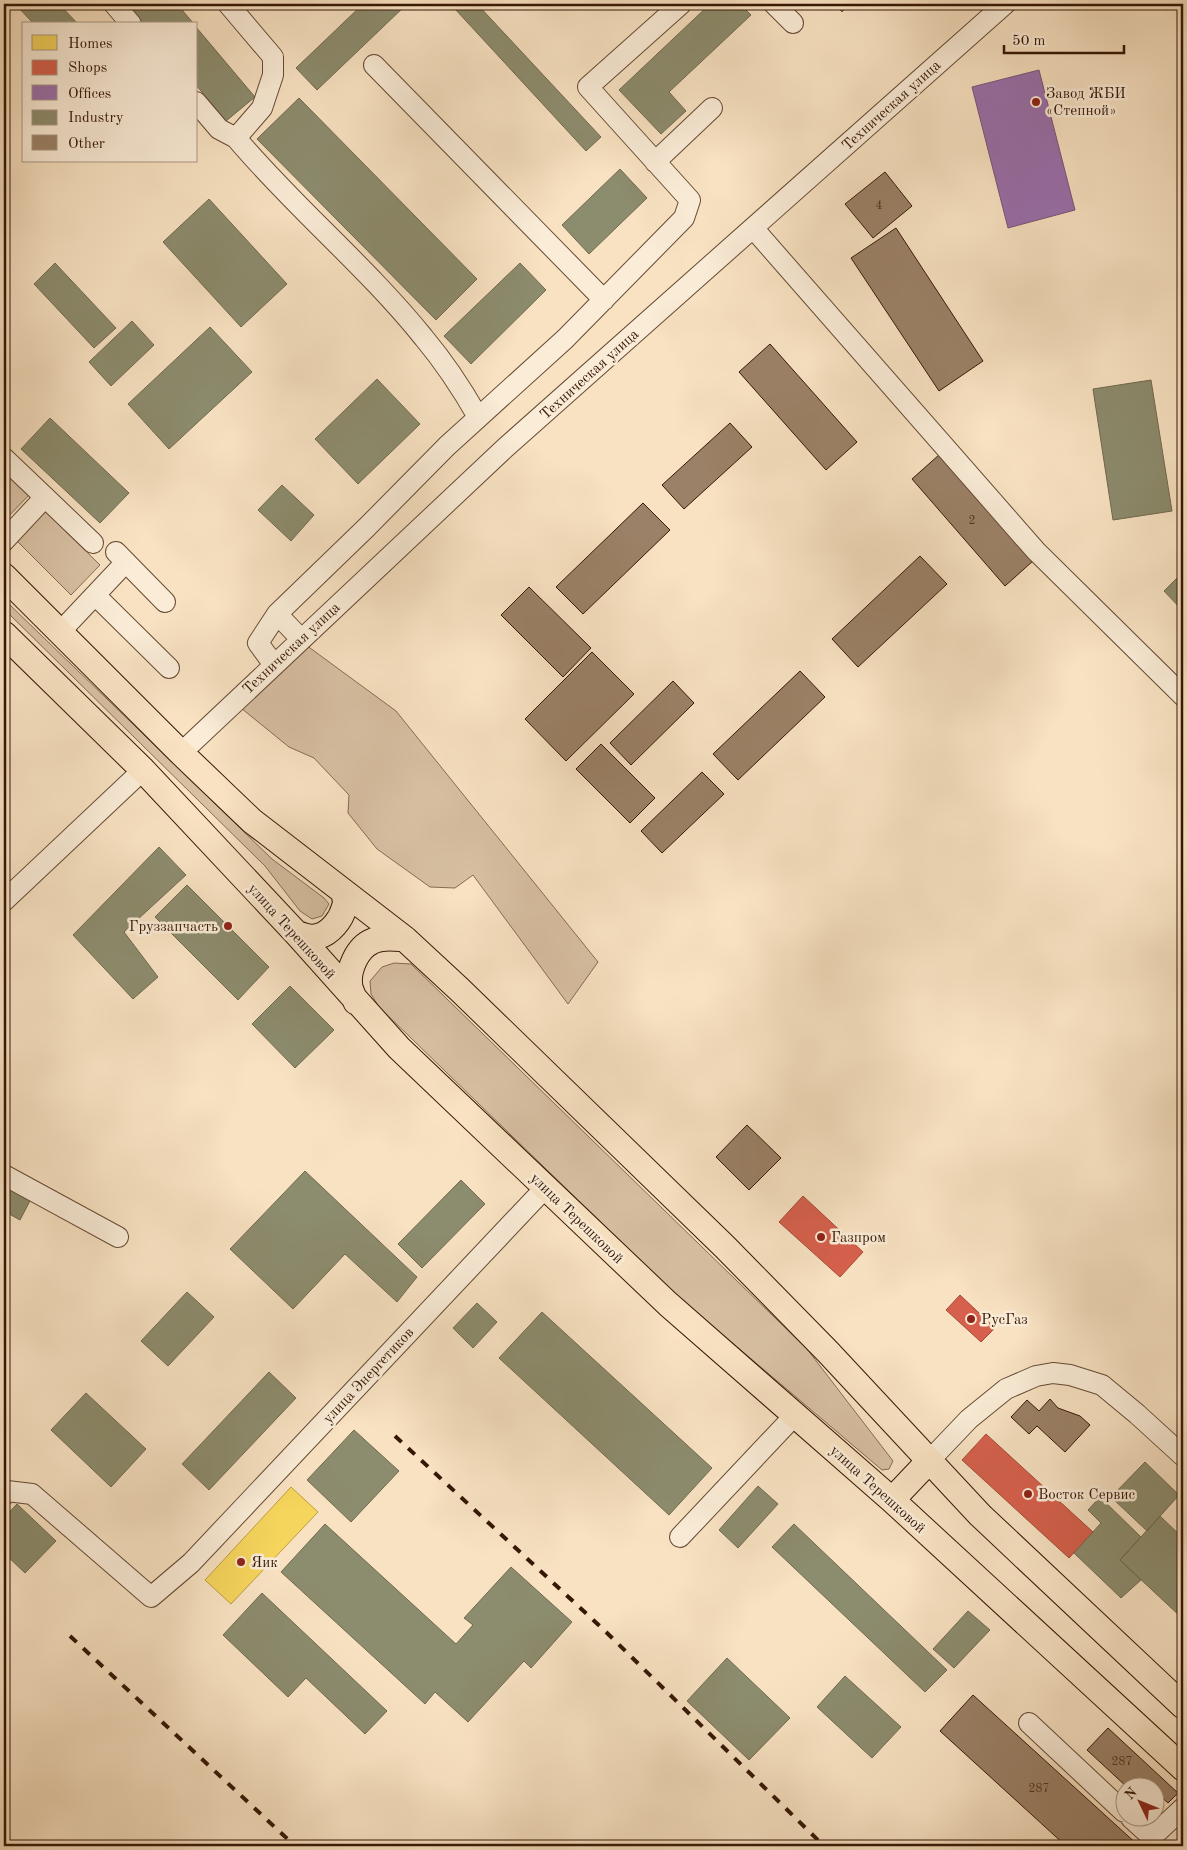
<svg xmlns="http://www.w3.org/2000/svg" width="1187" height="1850" viewBox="0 0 1187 1850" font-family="'Old Standard TT',serif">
<rect width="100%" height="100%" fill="#f8e2c2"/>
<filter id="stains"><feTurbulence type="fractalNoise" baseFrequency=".004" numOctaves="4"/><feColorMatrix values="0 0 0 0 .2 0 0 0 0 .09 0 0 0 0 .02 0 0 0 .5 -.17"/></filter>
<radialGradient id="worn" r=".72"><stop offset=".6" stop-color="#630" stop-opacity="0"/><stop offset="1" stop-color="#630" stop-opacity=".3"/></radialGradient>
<path fill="#d7bfa2" stroke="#866b54" d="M 4,469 L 30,494 L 4,521 Z
M 45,511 L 100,565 L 71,595 L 16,540 Z
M 5,603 L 9,604 L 272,859 L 324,898 L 329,904 L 322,916 L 312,919 L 300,911 L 265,866 L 5,610 L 4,605 Z
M 306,645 L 396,711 L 598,962 L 568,1004 L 473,875 L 455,888 L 430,887 L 377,849 L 348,813 L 349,795 L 314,758 L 289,747 L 241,708 Z
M 394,963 L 411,964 L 807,1349 L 893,1461 L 889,1469 L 882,1470 L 677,1296 L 379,1007 L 371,994 L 370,981 L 382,967 Z"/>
<path fill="#f6d55c" stroke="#bc9c42" d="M 291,1487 L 318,1512 L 231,1604 L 205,1580 Z"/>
<path fill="#d6604d" stroke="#a64a37" d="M 803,1196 L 863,1252 L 840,1277 L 779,1222 Z
M 960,1295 L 995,1328 L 981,1342 L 946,1310 Z
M 986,1434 L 1093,1532 L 1069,1558 L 962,1460 Z"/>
<path fill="#9970ab" stroke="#7b5579" d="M 1039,70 L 1075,210 L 1008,228 L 972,87 Z"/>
<path fill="#8c8c6e" stroke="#72694e" d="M 15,4 L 59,4 L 78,24 L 34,24 Z
M 128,4 L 177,4 L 194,24 L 144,24 Z
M 363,4 L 407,4 L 317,90 L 296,68 Z
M 461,4 L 477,4 L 601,137 L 586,151 L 455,9 Z
M 710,4 L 740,4 L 751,15 L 669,92 L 686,111 L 661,134 L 619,90 Z
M 834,4 L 850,4 L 842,12 Z
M 196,27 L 255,97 L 226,121 L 196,85 Z
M 299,98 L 477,279 L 436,320 L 257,139 Z
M 620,169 L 647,198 L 589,254 L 562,225 Z
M 209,199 L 287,284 L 241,327 L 163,242 Z
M 55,263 L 116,328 L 94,348 L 34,284 Z
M 520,263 L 546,290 L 471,364 L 444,336 Z
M 132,321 L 154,345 L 111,386 L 89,362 Z
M 210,327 L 252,372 L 169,449 L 128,404 Z
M 377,379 L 420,424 L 358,484 L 315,439 Z
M 1151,380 L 1172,511 L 1113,520 L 1093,389 Z
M 50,418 L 129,493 L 100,523 L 21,449 Z
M 282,485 L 314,515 L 291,541 L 258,510 Z
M 1183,572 L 1183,611 L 1164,591 Z
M 159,847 L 186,875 L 124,932 L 158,977 L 133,999 L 73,935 Z
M 187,885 L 269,967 L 238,1000 L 155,917 Z
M 290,986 L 334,1030 L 295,1068 L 252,1024 Z
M 305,1171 L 417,1277 L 397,1302 L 345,1254 L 293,1309 L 230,1249 Z
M 461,1180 L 485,1204 L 422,1268 L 398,1244 Z
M 4,1183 L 32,1197 L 20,1220 L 4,1211 Z
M 187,1292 L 214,1317 L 168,1366 L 141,1341 Z
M 477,1303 L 497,1322 L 473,1348 L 453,1328 Z
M 542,1312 L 712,1468 L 669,1515 L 499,1358 Z
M 269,1372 L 296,1398 L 209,1490 L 182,1464 Z
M 86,1393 L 146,1449 L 111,1487 L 51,1430 Z
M 354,1430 L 399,1471 L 351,1522 L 307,1480 Z
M 1145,1462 L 1179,1495 L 1147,1531 L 1111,1497 Z
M 758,1486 L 778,1504 L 738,1548 L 719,1530 Z
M 1100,1497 L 1141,1537 L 1120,1560 L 1141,1580 L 1121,1598 L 1074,1553 L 1101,1523 L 1088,1510 Z
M 17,1504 L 56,1541 L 25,1573 L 4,1553 L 4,1518 Z
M 1160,1516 L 1183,1538 L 1183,1619 L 1120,1560 Z
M 325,1524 L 456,1644 L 473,1625 L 464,1618 L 511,1567 L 572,1622 L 531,1668 L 524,1661 L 468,1722 L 435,1692 L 425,1704 L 281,1572 Z
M 794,1524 L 947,1670 L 925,1692 L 772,1547 Z
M 262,1593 L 387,1711 L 365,1734 L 306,1678 L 288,1697 L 223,1635 Z
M 968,1611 L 990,1630 L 954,1668 L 933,1649 Z
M 727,1658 L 790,1718 L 749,1760 L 687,1701 Z
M 845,1676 L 901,1727 L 872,1758 L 817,1707 Z"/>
<path fill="#9b8167" stroke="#361705" d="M 885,172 L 912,206 L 873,238 L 845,204 Z
M 896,228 L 983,361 L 939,391 L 851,258 Z
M 770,344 L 857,442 L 826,470 L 739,372 Z
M 730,423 L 752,447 L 684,509 L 662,485 Z
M 940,454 L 1033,561 L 1005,586 L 912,479 Z
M 643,503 L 670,530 L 583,614 L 556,587 Z
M 920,556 L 947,584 L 858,667 L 832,639 Z
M 529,587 L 591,648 L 563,677 L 501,615 Z
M 592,652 L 634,694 L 566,761 L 525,719 Z
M 800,671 L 825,697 L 738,780 L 713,754 Z
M 673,681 L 694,703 L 631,765 L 610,743 Z
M 601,744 L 655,798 L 630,823 L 576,769 Z
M 702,772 L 724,794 L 662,853 L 641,831 Z
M 747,1125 L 781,1158 L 749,1190 L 716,1157 Z
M 1050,1399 L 1058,1408 L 1080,1416 L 1090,1425 L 1065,1452 L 1037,1426 L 1029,1434 L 1011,1417 L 1027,1400 L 1039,1411 Z
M 973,1695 L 1139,1846 L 1066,1846 L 940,1731 Z
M 1108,1728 L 1178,1793 L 1168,1803 L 1154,1790 L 1154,1788 L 1128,1788 L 1087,1750 Z"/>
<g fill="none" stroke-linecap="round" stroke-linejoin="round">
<g stroke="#664a34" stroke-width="22">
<path id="minor" d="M 114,4 L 131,24
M 228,4 L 273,57 L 273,75 L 262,108 L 236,138 C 295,208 367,267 424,338 C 445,363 462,389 478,417
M 774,4 L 793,23
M 374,65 L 604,300
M 196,102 L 219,129 L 236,138
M 655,162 L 712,108
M 753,228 L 1036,551 L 1183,696
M 4,458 L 45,497 L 4,541
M 45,497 L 93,543
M 116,552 L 165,602
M 95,595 L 169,668
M 277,614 L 301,639
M 60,632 L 126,562
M 274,665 L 258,643 L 277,614 L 367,527 L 447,446 L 565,339 L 684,218 L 690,200 L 588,87 L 681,4
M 181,753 L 505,448 L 1005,4
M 4,901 L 143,770
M 4,1175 L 118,1237
M 929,1461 L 969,1419 L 1006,1389 L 1036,1376 L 1053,1373 L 1070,1375 L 1102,1385 L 1137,1414 L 1183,1456
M 4,1495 L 7,1491 L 32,1494 L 151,1597 L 191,1563 L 546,1187
M 680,1537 L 795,1415
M 1029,1723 L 1124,1812
M 1131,1818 L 1152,1837 L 1183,1808"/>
</g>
<g stroke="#361705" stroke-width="27">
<path id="major" d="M 4,576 L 181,753 L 252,821 L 405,939 L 459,989 L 725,1247 L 828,1352 L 980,1515 L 1183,1706
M 4,634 L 143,770 L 296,933 L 399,1048 L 668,1304 L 892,1500 L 1183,1768
M 296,933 C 303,936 311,939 319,936 C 330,933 341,920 344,908 C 346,904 345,898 344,893
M 356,1002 C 354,997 351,992 350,987 C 347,971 357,947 373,941 C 383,936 394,938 405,939
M 892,1500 L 929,1461"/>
</g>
<use href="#minor" stroke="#faecd7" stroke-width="20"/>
<use href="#major" stroke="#f8e2c2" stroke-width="25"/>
<path stroke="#361705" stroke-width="4" stroke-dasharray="9 9" stroke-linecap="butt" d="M 395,1436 L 604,1630 L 824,1846
M 70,1636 L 295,1846"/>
</g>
<g fill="#8f2418" stroke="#faecd7" stroke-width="2">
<circle cx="1036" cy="102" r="5"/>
<circle cx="228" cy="926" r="5"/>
<circle cx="821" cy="1237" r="5"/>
<circle cx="971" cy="1319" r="5"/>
<circle cx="1028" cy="1494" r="5"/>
<circle cx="241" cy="1562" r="5"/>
</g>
<g text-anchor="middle" stroke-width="5" stroke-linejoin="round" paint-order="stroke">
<g font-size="12" fill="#4f321e">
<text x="879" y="209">4</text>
<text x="972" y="524">2</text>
<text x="1122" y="1765">287</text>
<text x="1039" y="1792">287</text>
</g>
<g font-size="15" fill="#361705" stroke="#faecd7" text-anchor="start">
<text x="1046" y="98">Завод ЖБИ<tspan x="1046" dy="17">«Степной»</tspan></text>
<text x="218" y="931" text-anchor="end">Груззапчасть</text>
<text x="831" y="1242">Газпром</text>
<text x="981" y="1324">РусГаз</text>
<text x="1038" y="1499">Восток Сервис</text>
<text x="251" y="1567">Яик</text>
</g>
<g font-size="15" fill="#361705" stroke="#faecd7">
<text transform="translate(891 105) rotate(-42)" y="5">Техническая улица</text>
<text transform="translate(589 374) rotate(-42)" y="5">Техническая улица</text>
<text transform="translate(291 648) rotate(-43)" y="5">Техническая улица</text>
<text transform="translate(292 931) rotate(48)" y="5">улица Терешковой</text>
<text transform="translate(577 1218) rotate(44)" y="5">улица Терешковой</text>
<text transform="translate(368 1375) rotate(-47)" y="5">улица Энергетиков</text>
<text transform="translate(878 1489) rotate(42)" y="5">улица Терешковой</text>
</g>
</g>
<rect width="1187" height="1850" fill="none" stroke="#f8e2c2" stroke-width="20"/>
<rect x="5" y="5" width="1177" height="1840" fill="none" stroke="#361705" stroke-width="2.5"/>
<rect x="10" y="10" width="1167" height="1830" fill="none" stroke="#361705"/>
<rect x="22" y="22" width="175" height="140" fill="#faecd7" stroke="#ac9783"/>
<rect x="32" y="35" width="25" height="15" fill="#f6d55c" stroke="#ac9783"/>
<text x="68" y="48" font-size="15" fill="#361705">Homes</text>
<rect x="32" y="60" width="25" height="15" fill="#d6604d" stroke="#ac9783"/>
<text x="68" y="72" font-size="15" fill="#361705">Shops</text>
<rect x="32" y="85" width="25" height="15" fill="#9970ab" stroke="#ac9783"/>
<text x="68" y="98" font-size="15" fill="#361705">Offices</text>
<rect x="32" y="110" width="25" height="15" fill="#8c8c6e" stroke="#ac9783"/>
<text x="68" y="122" font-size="15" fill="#361705">Industry</text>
<rect x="32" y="135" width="25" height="15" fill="#9b8167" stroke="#ac9783"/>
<text x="68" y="148" font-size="15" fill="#361705">Other</text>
<g transform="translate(1140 1802) rotate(313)"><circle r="24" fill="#faecd7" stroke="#ac9783"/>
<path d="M0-4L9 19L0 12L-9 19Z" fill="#8f2418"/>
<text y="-8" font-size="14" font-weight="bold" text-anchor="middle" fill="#361705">N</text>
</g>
<path d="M1004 45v8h120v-8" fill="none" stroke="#361705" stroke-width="2.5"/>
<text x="1012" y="45" font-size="15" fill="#361705" stroke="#faecd7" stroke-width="4" paint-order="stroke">50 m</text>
<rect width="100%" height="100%" filter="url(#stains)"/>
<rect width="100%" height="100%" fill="url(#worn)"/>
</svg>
